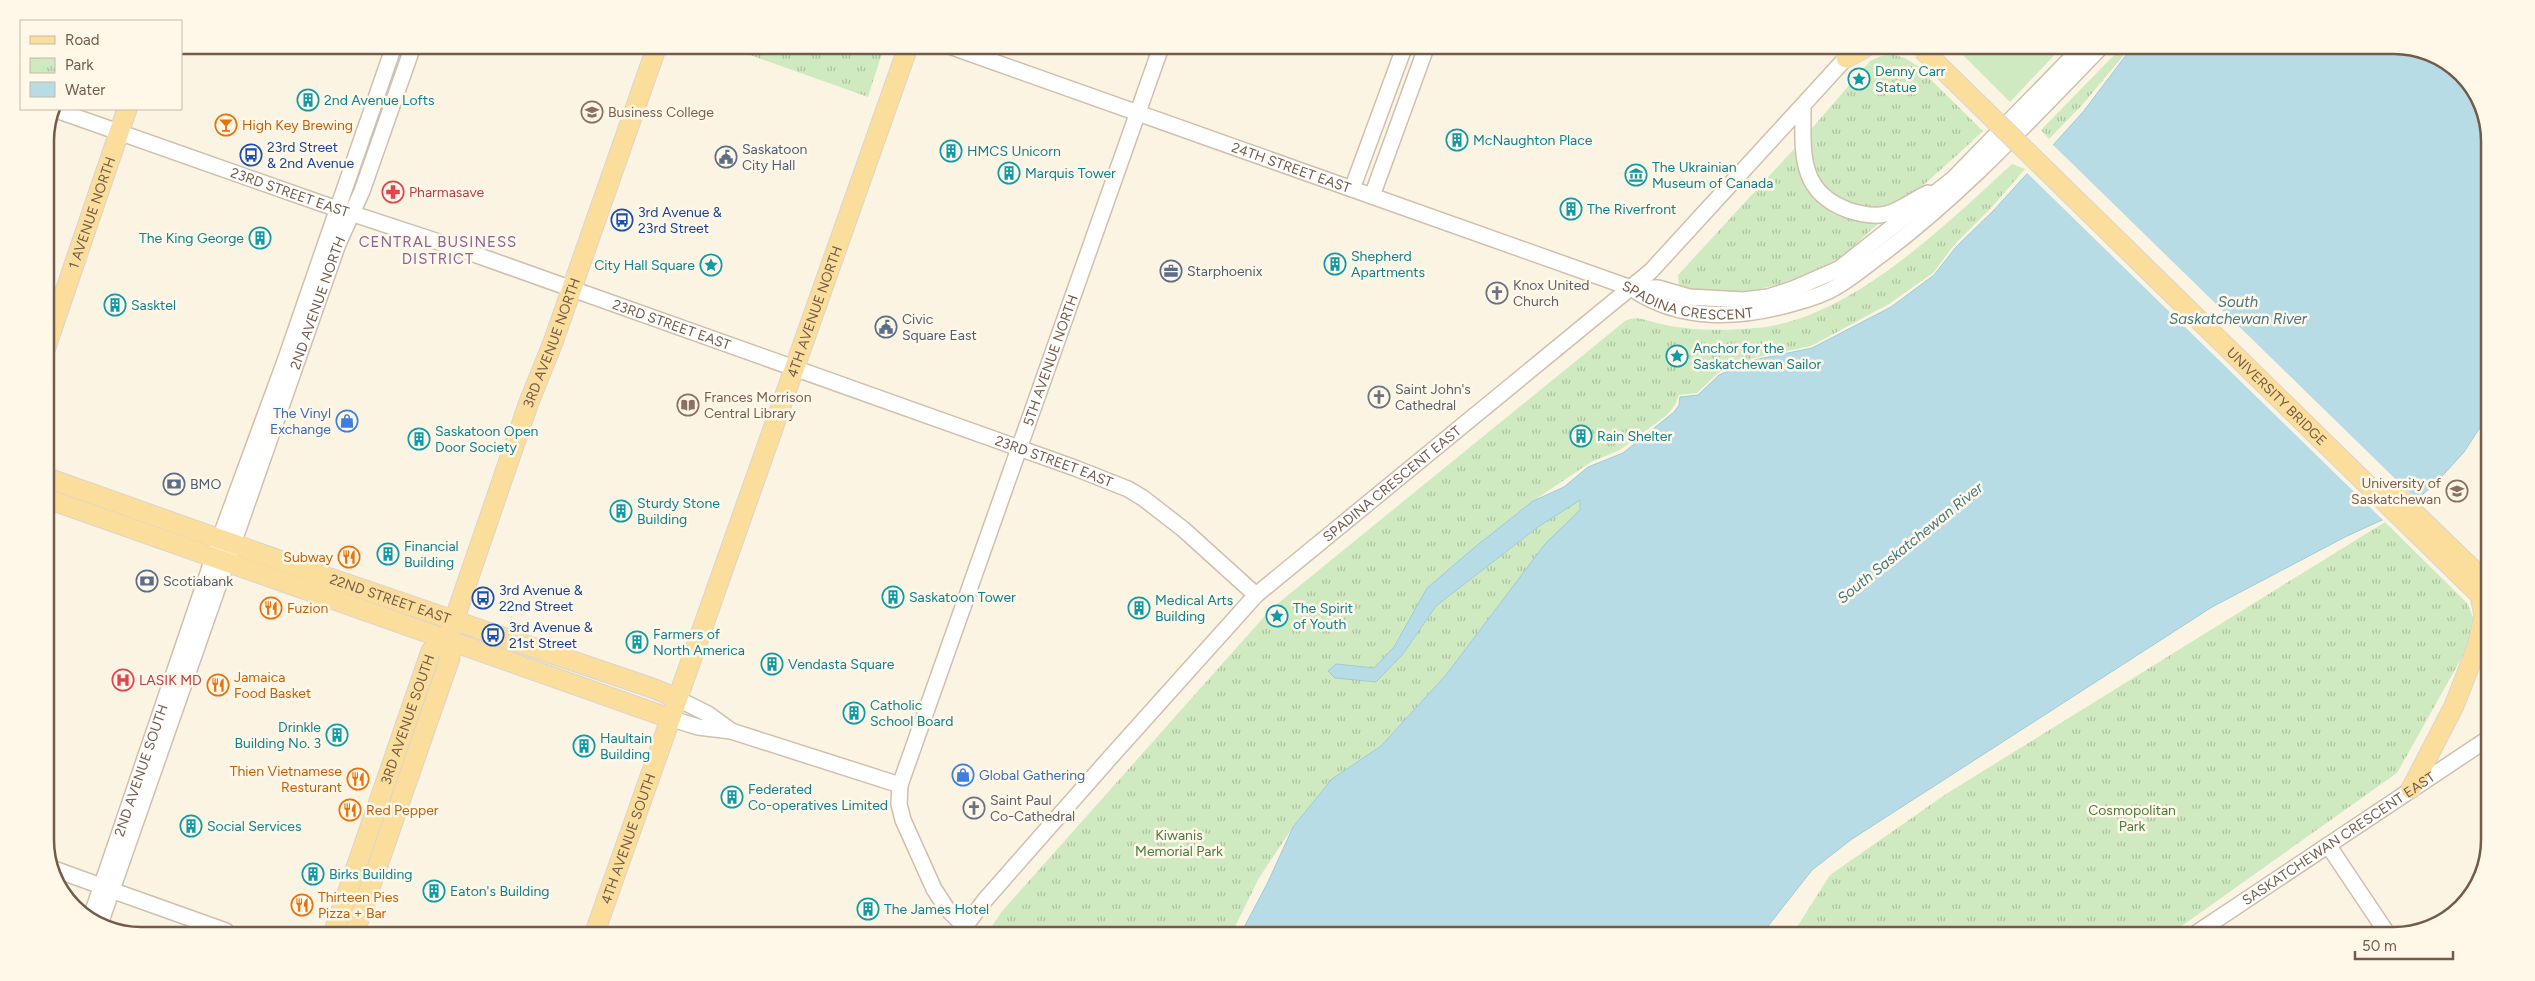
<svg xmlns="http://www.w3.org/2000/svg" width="2535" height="981" viewBox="0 0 2535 981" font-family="Figtree,sans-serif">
<defs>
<pattern id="park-tufts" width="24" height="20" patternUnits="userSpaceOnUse" patternTransform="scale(1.25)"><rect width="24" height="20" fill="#cfeac1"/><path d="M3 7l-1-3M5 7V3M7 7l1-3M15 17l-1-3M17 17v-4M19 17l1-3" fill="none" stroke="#adc19f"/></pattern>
</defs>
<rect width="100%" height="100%" fill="#fcf4e3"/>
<path fill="#cfeac1" d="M 1957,49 L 2060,49 L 2010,102 Z"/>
<path fill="url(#park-tufts)" d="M 725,46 L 884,47 L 868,97 Z
M 2119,50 L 2128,50 L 2083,104 L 2049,139 L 2041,130 Z
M 1894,55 L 1905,58 L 1916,65 L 1983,131 C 1947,165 1909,198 1871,230 C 1859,241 1845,256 1830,264 C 1785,288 1729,300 1679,287 L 1678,275 L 1794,149 L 1870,61 L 1881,56 Z
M 2012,164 L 2025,169 L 1991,208 L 1955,244 L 1933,273 L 1889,304 L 1811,346 L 1754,358 L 1718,373 L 1697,393 L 1679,395 L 1675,405 L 1667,415 L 1620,450 L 1591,462 L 1533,501 L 1427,588 L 1394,647 L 1374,668 L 1336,664 L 1376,682 L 1403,654 L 1436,606 L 1538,527 L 1580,499 L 1580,510 L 1446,675 L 1381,746 L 1332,779 L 1293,827 L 1259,878 L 1232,933 L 987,933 L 1003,910 L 1271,609 L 1625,321 C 1636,315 1645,320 1657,323 C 1689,331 1722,331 1755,328 C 1849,321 1945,225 2012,164 Z
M 2385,522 L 2467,603 L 2476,624 L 2470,643 L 2397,773 L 2169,935 L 1792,935 L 1830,875 L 1946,794 Z"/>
<path fill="#b7dce6" stroke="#9ecbd8" d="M 2130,50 L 2425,50 L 2470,82 L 2490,135 L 2488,415 L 2464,452 L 2435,484 L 2404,510 L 2347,536 L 2212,607 L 1852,839 L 1812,870 L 1761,935 L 1241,933 L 1267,884 L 1293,827 L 1332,779 L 1381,746 L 1446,675 L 1545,544 L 1580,510 L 1580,500 L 1538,527 L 1436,606 L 1403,654 L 1376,682 L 1335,678 L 1328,671 L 1336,664 L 1374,668 L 1394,647 L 1427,588 L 1475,547 L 1533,501 L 1564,487 L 1588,467 L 1623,453 L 1674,412 L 1679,405 L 1680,397 L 1698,395 L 1719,375 L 1754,360 L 1812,348 L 1891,307 L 1934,275 L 1956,247 L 1994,210 L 2083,112 Z"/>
<path fill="#fcf4e3" d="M 2050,142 L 2419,502 L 2405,513 L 2385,522 L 2025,171 Z"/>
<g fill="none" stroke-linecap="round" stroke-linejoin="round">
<g stroke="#d0bfad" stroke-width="18">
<g id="minor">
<path id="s1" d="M 952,47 L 1631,288 C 1679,322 1740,319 1794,303 C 1809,299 1823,295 1836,287 C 1852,278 1867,265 1882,254 C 1962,194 2029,121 2099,49"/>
<path d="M 1803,107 C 1803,152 1798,192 1848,210 C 1860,214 1874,217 1886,214 C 1900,211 1915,199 1928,193"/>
<path id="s2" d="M 56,110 L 320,203 L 457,248 L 1075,468 L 1128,489 L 1143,498 L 1183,529 L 1256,595"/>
<path d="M 1352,189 L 1404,48"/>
<path d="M 1372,196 L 1426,48"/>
<path d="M 1631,288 L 1658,288 L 1689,297 L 1743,300 L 1768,297 L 1793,289 L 1839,269 L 1953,179 L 2080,49"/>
<path d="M 676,698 L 708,714 L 730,730"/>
<path d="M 669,718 L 698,727 L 731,731 L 900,785"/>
<path d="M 2328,845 L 2389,936"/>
<path d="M 54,869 L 101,886"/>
<path d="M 111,890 L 226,931"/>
<path id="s3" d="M 91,917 L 220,538 L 285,361 L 394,46"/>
<path id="s4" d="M 100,924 L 338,244 L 362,191 L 413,46"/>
<path id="s5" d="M 965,927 L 947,909 L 934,889 L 903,820 L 899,804 L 900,785 L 1161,47"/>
<path id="s6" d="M 960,933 L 985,900 L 1108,760 L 1256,595 L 1651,271 L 1846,58"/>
<path id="s7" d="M 2192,936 L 2486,740"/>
</g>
</g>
<g stroke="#dbd4d0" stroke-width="21">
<g id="major">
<path d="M 1846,58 L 1863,49"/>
<path id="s8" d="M 45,350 L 127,109"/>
<path id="s9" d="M 45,477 L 321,575 L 655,689 L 676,698"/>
<path d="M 45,498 L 669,718"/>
<path d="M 2411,789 L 2454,706 L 2477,647 L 2484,616 L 2480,595"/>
<path id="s10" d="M 334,931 L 431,651 L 448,638"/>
<path id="s11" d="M 355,931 L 450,658 L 448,638 L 529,402 L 552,345 L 657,46"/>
<path id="s12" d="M 595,932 L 908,47"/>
</g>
</g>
<use href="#minor" stroke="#fff" stroke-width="15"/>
<use href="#major" stroke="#fbde9b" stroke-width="19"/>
<g stroke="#dbd4d0" stroke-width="21" stroke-linecap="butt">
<g id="major-bridge">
<path id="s13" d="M 1923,50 L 2480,595"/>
<path d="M 2396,495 L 2487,583"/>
</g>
</g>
<use href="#major-bridge" stroke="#fbde9b" stroke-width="19"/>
</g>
<defs>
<g id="sight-ring" transform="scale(1.125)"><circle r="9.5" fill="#fff8e9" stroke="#0f9aa8" stroke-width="1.5"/><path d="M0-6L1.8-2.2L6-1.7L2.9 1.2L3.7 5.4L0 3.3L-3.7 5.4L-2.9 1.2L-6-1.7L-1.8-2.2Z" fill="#0f9aa8"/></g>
<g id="building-ring" transform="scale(1.125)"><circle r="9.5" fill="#fff8e9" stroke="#0f9aa8" stroke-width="1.5"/><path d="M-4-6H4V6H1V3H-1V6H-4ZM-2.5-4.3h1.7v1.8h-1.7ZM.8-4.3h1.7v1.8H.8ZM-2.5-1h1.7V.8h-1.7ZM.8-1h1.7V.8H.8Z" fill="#0f9aa8"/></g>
<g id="university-ring" transform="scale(1.125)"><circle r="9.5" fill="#fff8e9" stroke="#8d6e63" stroke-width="1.5"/><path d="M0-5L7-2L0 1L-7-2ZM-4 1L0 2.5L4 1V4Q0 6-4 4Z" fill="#8d6e63"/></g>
<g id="bar-ring" transform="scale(1.125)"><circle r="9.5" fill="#fff8e9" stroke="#e8710a" stroke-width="1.5"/><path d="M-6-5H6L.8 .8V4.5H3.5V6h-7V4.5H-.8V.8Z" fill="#e8710a"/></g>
<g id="bus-ring" transform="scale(1.125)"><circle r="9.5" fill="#fff8e9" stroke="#1a4fb4" stroke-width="1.5"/><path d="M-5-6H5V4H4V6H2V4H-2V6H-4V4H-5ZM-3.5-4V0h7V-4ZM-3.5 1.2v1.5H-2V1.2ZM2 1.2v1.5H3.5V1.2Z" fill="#1a4fb4"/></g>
<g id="civic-ring" transform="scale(1.125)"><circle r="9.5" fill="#fff8e9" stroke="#5c6f8a" stroke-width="1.5"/><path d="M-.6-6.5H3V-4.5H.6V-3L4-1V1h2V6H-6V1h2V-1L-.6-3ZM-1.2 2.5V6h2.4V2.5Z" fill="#5c6f8a"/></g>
<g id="museum-ring" transform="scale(1.125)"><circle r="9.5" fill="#fff8e9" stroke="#0f9aa8" stroke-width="1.5"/><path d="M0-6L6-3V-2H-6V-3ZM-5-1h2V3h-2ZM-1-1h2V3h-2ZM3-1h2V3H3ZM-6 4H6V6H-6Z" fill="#0f9aa8"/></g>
<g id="pharmacy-ring" transform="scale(1.125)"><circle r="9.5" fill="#fff8e9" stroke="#e0444e" stroke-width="1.5"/><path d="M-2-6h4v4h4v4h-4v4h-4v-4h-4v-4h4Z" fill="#e0444e"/></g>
<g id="office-ring" transform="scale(1.125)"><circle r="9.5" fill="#fff8e9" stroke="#5c6f8a" stroke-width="1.5"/><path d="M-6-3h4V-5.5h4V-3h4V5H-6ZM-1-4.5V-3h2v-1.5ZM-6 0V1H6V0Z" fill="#5c6f8a"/></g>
<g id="church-ring" transform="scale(1.125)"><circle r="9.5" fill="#fff8e9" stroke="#6b7280" stroke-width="1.5"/><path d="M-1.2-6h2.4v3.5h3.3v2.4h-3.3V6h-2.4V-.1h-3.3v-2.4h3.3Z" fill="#6b7280"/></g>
<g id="library-ring" transform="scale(1.125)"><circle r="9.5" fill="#fff8e9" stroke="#8d6e63" stroke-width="1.5"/><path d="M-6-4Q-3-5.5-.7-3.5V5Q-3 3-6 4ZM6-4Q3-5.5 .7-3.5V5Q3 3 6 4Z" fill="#8d6e63"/></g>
<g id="shop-ring" transform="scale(1.125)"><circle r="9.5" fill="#fff8e9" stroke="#3f7fe0" stroke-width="1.5"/><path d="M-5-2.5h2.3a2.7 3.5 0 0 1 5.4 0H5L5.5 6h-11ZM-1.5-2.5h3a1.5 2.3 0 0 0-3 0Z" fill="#3f7fe0"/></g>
<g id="bank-ring" transform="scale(1.125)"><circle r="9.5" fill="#fff8e9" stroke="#5c6f8a" stroke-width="1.5"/><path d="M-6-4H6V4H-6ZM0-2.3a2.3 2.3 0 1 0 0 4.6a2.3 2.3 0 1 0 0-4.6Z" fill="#5c6f8a"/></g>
<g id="restaurant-ring" transform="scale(1.125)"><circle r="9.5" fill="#fff8e9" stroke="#e8710a" stroke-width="1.5"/><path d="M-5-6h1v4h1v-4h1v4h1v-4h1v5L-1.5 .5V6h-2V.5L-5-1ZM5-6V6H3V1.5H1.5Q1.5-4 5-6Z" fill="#e8710a"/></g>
<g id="hospital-ring" transform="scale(1.125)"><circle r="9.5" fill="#fff8e9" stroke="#e0444e" stroke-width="1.5"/><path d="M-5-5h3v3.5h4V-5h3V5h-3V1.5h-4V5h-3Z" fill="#e0444e"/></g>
</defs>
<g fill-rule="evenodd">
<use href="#sight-ring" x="1859" y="79"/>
<use href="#building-ring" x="308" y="100"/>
<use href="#university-ring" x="592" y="112"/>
<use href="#bar-ring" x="226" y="125"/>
<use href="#building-ring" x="1457" y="140"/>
<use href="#building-ring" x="951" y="151"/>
<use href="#bus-ring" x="251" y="155"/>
<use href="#civic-ring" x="726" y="157"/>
<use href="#building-ring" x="1009" y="173"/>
<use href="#museum-ring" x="1636" y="175"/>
<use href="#pharmacy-ring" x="393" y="192"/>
<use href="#building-ring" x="1571" y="209"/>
<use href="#bus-ring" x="622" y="220"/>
<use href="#building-ring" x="260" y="238"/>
<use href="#building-ring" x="1335" y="264"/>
<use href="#sight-ring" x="711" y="265"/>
<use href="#office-ring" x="1171" y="271"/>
<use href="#church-ring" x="1497" y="293"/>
<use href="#building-ring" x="115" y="305"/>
<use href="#civic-ring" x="886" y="327"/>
<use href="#sight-ring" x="1677" y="356"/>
<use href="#church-ring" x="1379" y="397"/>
<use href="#library-ring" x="688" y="405"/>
<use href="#shop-ring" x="347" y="421"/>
<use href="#building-ring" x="1581" y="436"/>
<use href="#building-ring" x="419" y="439"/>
<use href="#bank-ring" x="174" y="484"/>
<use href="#university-ring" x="2457" y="491"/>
<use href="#building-ring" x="621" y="511"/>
<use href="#building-ring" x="388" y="554"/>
<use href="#restaurant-ring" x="349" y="557"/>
<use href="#bank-ring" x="147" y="581"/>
<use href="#building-ring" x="893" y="597"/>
<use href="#bus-ring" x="483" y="598"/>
<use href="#restaurant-ring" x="271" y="608"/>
<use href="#building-ring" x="1139" y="608"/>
<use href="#sight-ring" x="1277" y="616"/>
<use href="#bus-ring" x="493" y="635"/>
<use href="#building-ring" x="637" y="642"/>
<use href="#building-ring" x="772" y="664"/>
<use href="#hospital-ring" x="123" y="680"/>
<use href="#restaurant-ring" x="218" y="685"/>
<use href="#building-ring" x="854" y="713"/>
<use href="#building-ring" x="337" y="735"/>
<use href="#building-ring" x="584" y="746"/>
<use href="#shop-ring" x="963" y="775"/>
<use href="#restaurant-ring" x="358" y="779"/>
<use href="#building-ring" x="732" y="797"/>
<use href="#church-ring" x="974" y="808"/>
<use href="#restaurant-ring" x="350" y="810"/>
<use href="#building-ring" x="191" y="826"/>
<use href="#building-ring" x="313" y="874"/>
<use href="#building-ring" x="434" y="891"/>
<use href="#restaurant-ring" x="302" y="905"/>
<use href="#building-ring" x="868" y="909"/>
</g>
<g text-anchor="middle" stroke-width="5" stroke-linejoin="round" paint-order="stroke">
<g font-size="14" fill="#0d838f" stroke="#fff8e9" text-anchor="start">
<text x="1875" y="76">Denny Carr<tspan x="1875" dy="16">Statue</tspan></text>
<text x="324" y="105">2nd Avenue Lofts</text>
<text x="1473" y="145">McNaughton Place</text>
<text x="967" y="156">HMCS Unicorn</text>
<text x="1652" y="172">The Ukrainian<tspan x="1652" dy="16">Museum of Canada</tspan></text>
<text x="1025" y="178">Marquis Tower</text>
<text x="1587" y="214">The Riverfront</text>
<text x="244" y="243" text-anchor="end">The King George</text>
<text x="1351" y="261">Shepherd<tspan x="1351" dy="16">Apartments</tspan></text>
<text x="695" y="270" text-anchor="end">City Hall Square</text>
<text x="131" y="310">Sasktel</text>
<text x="1693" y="353">Anchor for the<tspan x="1693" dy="16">Saskatchewan Sailor</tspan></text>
<text x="435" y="436">Saskatoon Open<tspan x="435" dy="16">Door Society</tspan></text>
<text x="1597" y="441">Rain Shelter</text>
<text x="637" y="508">Sturdy Stone<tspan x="637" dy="16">Building</tspan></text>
<text x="404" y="551">Financial<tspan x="404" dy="16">Building</tspan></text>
<text x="909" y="602">Saskatoon Tower</text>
<text x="1155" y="605">Medical Arts<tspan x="1155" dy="16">Building</tspan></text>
<text x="1293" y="613">The Spirit<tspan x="1293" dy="16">of Youth</tspan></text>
<text x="653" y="639">Farmers of<tspan x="653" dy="16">North America</tspan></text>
<text x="788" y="669">Vendasta Square</text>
<text x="870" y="710">Catholic<tspan x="870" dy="16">School Board</tspan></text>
<text x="321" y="732" text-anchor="end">Drinkle<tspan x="321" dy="16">Building No. 3</tspan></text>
<text x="600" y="743">Haultain<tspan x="600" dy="16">Building</tspan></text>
<text x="748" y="794">Federated<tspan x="748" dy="16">Co-operatives Limited</tspan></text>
<text x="207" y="831">Social Services</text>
<text x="329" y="879">Birks Building</text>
<text x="450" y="896">Eaton's Building</text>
<text x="884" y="914">The James Hotel</text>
</g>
<g font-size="14" fill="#785e54" stroke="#fff8e9" text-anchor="start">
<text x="608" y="117">Business College</text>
<text x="704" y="402">Frances Morrison<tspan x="704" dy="16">Central Library</tspan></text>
<text x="2441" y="488" text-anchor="end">University of<tspan x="2441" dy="16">Saskatchewan</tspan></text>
</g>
<g font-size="14" fill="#c56008" stroke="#fff8e9" text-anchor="start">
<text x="242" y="130">High Key Brewing</text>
<text x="333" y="562" text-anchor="end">Subway</text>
<text x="287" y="613">Fuzion</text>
<text x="234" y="682">Jamaica<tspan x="234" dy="16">Food Basket</tspan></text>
<text x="342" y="776" text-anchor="end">Thien Vietnamese<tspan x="342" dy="16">Resturant</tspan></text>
<text x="366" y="815">Red Pepper</text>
<text x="318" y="902">Thirteen Pies<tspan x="318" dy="16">Pizza + Bar</tspan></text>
</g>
<g font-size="14" fill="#164399" stroke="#fff8e9" text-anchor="start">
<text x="267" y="152">23rd Street<tspan x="267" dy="16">&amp; 2nd Avenue</tspan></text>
<text x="638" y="217">3rd Avenue &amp;<tspan x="638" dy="16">23rd Street</tspan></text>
<text x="499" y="595">3rd Avenue &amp;<tspan x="499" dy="16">22nd Street</tspan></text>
<text x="509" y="632">3rd Avenue &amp;<tspan x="509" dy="16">21st Street</tspan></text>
</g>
<g font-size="14" fill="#4e5e75" stroke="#fff8e9" text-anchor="start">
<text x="742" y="154">Saskatoon<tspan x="742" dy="16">City Hall</tspan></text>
<text x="1187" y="276">Starphoenix</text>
<text x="902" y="324">Civic<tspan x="902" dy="16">Square East</tspan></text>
<text x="190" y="489">BMO</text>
<text x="163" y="586">Scotiabank</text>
</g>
<g font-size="14" fill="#745b49" stroke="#fff8e9">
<text dy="5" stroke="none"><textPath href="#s1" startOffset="360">24TH STREET EAST</textPath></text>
<text dy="5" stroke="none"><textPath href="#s2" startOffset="248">23RD STREET EAST</textPath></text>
<text dy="5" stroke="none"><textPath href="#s8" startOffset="145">1 AVENUE NORTH</textPath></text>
<text dy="5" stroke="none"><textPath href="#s1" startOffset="780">SPADINA CRESCENT</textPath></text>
<text dy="5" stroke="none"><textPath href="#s4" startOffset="658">2ND AVENUE NORTH</textPath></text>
<text dy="5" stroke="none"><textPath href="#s12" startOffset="658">4TH AVENUE NORTH</textPath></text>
<text dy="5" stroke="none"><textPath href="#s2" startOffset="652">23RD STREET EAST</textPath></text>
<text dy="5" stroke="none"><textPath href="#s11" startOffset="622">3RD AVENUE NORTH</textPath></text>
<text dy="5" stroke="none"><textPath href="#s5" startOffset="611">5TH AVENUE NORTH</textPath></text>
<text dy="5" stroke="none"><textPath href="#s13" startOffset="495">UNIVERSITY BRIDGE</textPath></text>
<text dy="5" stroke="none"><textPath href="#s2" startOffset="1058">23RD STREET EAST</textPath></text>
<text dy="5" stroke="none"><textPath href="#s6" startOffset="625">SPADINA CRESCENT EAST</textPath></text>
<text dy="5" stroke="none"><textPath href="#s9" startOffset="366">22ND STREET EAST</textPath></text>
<text dy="5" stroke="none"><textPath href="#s10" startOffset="224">3RD AVENUE SOUTH</textPath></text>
<text dy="5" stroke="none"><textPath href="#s3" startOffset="155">2ND AVENUE SOUTH</textPath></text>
<text dy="5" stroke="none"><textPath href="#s7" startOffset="176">SASKATCHEWAN CRESCENT EAST</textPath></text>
<text dy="5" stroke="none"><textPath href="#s12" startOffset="99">4TH AVENUE SOUTH</textPath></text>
</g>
<g font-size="14" fill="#be3a42" stroke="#fff8e9" text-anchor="start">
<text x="409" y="197">Pharmasave</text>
<text x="139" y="685">LASIK MD</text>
</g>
<g font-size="14" fill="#5b616d" stroke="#fff8e9" text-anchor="start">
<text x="1513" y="290">Knox United<tspan x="1513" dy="16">Church</tspan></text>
<text x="1395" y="394">Saint John's<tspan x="1395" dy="16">Cathedral</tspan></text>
<text x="990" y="805">Saint Paul<tspan x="990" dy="16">Co-Cathedral</tspan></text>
</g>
<g font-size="14" fill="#366cbe" stroke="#fff8e9" text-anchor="end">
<text x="331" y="418">The Vinyl<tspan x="331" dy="16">Exchange</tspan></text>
<text x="979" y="780" text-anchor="start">Global Gathering</text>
</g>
<g font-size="14" fill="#4d7a41" stroke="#fff8e9">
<text x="2132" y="815">Cosmopolitan<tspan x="2132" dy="16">Park</tspan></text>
<text x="1179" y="840">Kiwanis<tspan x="1179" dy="16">Memorial Park</tspan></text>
</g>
<g font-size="15" letter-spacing="1" fill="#8a6498" stroke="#fff8e9">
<text x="438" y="247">CENTRAL BUSINESS<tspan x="438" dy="17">DISTRICT</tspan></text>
</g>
<g font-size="15" font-style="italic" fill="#427888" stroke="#fff8e9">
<text x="2238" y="307">South<tspan x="2238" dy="17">Saskatchewan River</tspan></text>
<text transform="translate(1910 543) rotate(-39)" y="5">South Saskatchewan River</text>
</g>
</g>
<path d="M0 0H2535V981H0ZM141 54H2394A87 87 0 0 1 2481 141V840A87 87 0 0 1 2394 927H141A87 87 0 0 1 54 840V141A87 87 0 0 1 141 54Z" fill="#fff8e9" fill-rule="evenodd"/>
<path fill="none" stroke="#745b49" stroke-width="2.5" d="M141 54H2394A87 87 0 0 1 2481 141V840A87 87 0 0 1 2394 927H141A87 87 0 0 1 54 840V141A87 87 0 0 1 141 54Z"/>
<rect x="20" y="20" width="162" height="90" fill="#fff8e9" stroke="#c7b9a9"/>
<rect x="30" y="36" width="25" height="8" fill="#fbde9b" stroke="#c7b9a9"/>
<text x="65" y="45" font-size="15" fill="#745b49">Road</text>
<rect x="30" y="58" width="25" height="15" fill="url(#park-tufts)" stroke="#c7b9a9"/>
<text x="65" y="70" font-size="15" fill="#745b49">Park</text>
<rect x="30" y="82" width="25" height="15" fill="#b7dce6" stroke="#c7b9a9"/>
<text x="65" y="95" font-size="15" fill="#745b49">Water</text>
<path d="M2355 951v8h98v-8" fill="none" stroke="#745b49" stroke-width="2.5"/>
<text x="2362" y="951" font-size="15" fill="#745b49" stroke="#fff8e9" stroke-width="4" paint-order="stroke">50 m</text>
</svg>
